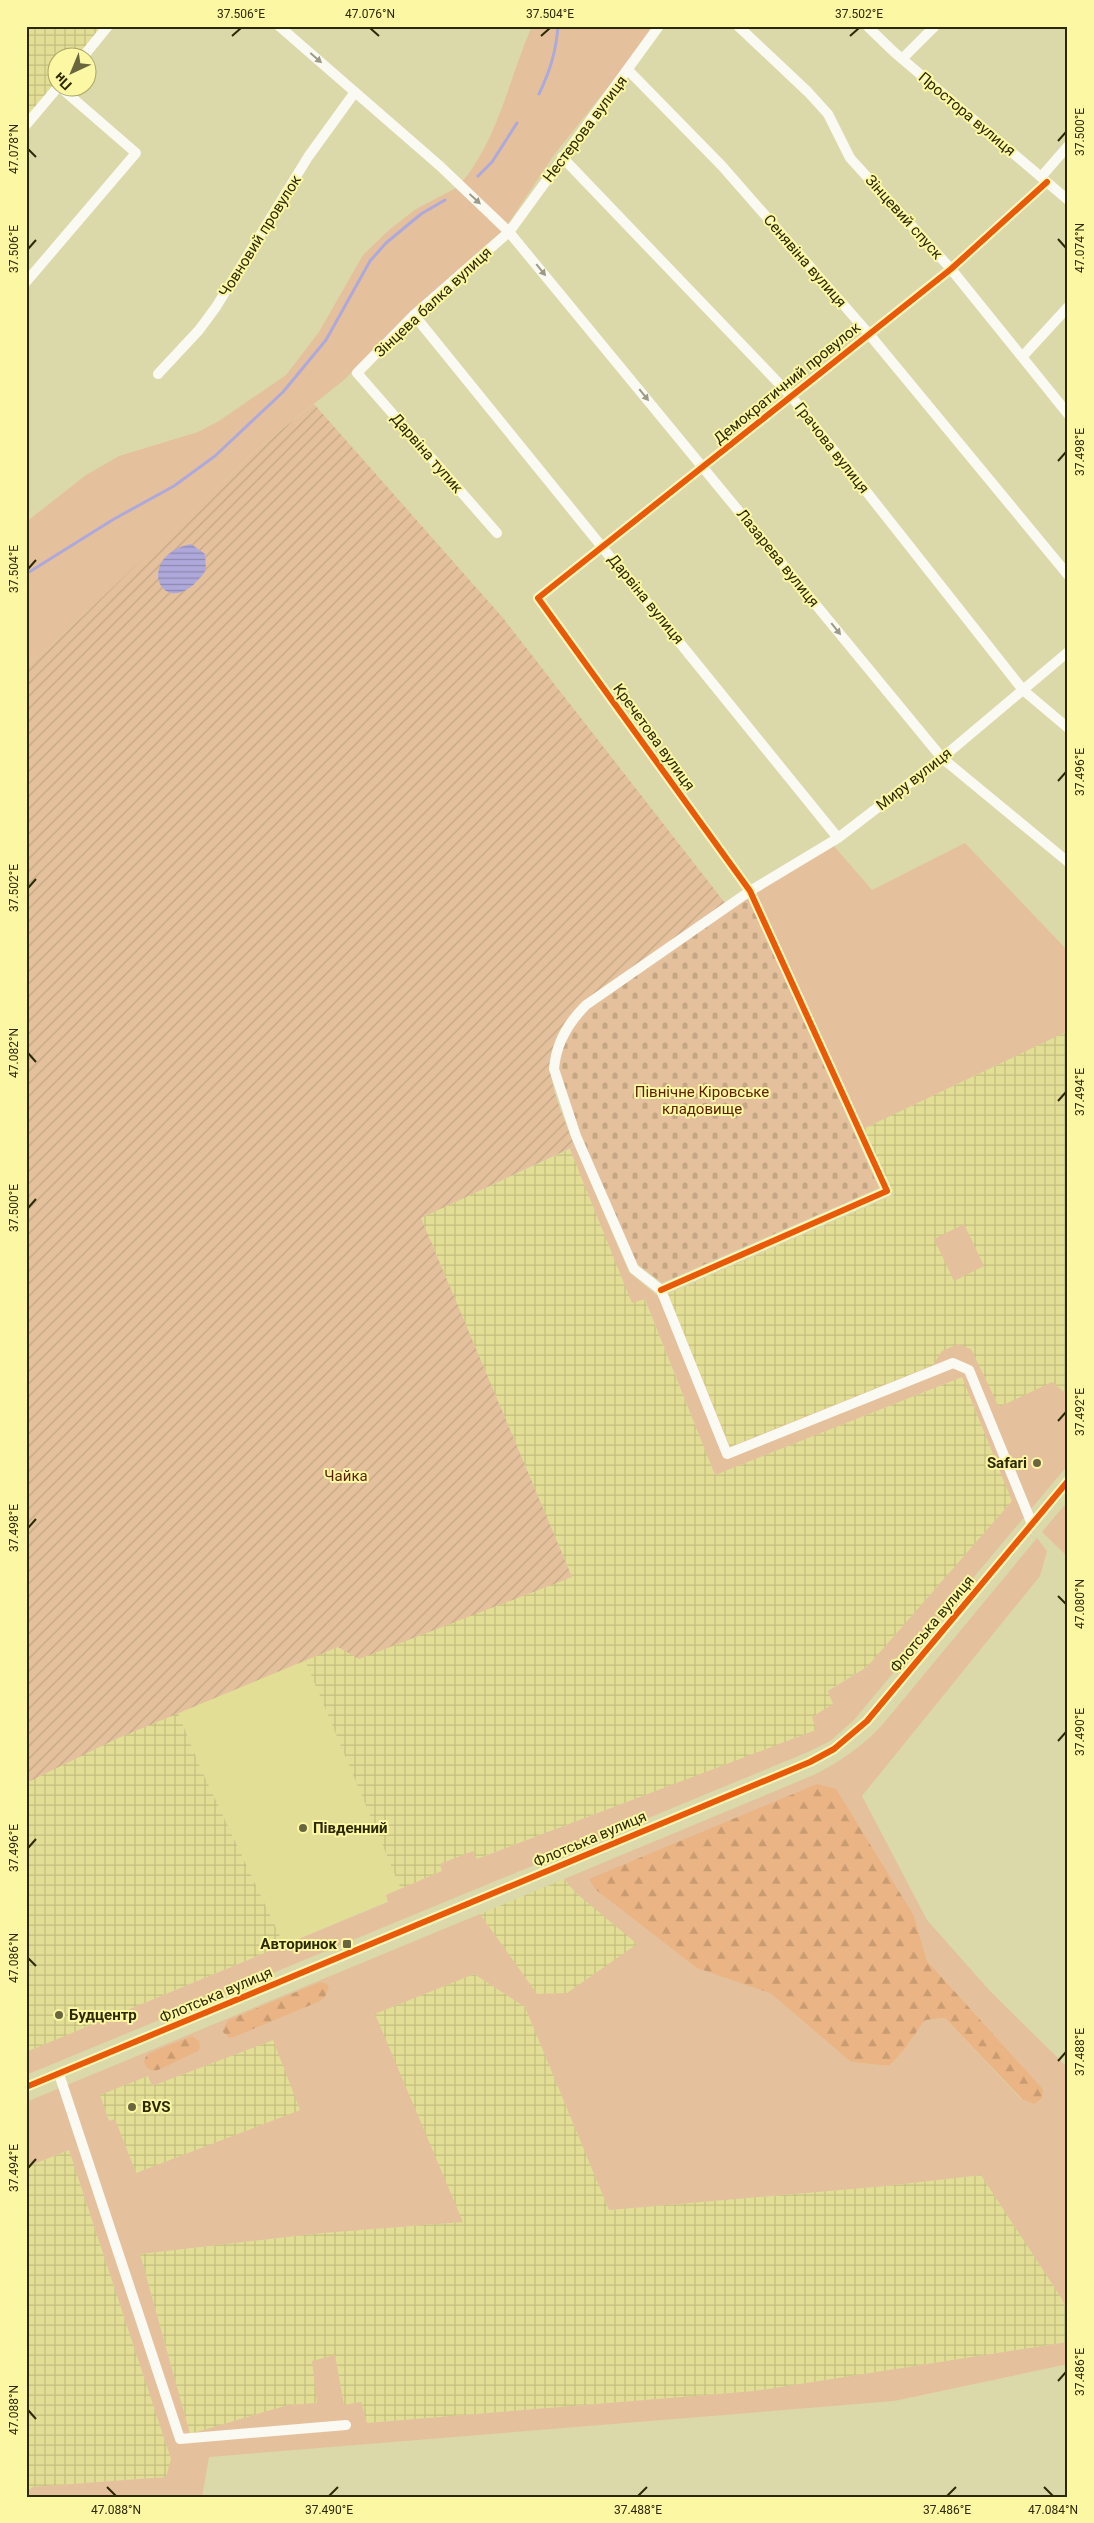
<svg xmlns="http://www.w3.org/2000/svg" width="1094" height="2523" viewBox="0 0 1094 2523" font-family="Roboto,sans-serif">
<defs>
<pattern id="industrial-grid" width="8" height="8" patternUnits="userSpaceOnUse" patternTransform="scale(1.25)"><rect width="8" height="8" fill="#e3de96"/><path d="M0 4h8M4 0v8" fill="none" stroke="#c3be80"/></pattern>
<pattern id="forest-firs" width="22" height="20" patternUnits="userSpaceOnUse" patternTransform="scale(1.25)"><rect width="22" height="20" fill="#eab485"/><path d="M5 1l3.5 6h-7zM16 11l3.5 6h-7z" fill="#c99b71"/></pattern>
<pattern id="cemetery-stones" width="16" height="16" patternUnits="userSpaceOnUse" patternTransform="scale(1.25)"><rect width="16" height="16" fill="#e4c19c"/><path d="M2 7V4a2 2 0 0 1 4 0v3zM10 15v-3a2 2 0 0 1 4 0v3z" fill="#c4a685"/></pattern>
<pattern id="garden-furrows" width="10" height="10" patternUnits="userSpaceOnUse" patternTransform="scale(1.25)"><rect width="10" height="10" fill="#e4c19c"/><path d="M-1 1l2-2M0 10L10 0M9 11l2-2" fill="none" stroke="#c4a685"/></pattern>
<pattern id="water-rules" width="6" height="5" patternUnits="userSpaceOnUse" patternTransform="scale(1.25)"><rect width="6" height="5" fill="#aea8db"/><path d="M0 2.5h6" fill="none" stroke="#8e89b0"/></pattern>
</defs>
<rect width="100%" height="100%" fill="#dbd8aa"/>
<path fill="#e3de96" d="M 305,1660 L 401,1889 L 386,1895 L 388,1901 L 284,1945 L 200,1767 L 178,1713 Z"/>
<path fill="url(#industrial-grid)" d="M 105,26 L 79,57 L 58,58 L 57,83 L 26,120 L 26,27 Z
M 1068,1031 L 1068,1395 L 1052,1382 L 999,1408 L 971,1350 L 942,1351 L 934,1365 L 730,1447 L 668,1294 L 894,1195 L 863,1129 Z
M 570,1149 L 632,1303 L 644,1298 L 715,1475 L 962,1377 L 1012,1501 L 867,1667 L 828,1690 L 833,1704 L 817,1730 L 476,1859 L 473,1851 L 440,1864 L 442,1871 L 401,1889 L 305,1660 L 338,1647 L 572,1577 L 421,1218 Z
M 178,1713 L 200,1767 L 284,1945 L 26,2052 L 26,1783 L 116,1739 Z
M 564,1879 L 576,1893 L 638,1944 L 567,1993 L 537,1994 L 480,1914 Z
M 474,1974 L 525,2007 L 609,2210 L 886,2186 L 981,2175 L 1062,2299 L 1068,2313 L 1068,2342 L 755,2391 L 366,2423 L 361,2402 L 344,2405 L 335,2355 L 318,2403 L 288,2405 L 190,2434 L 140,2254 L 322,2233 L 462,2222 L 374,2014 Z
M 273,2040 L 301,2110 L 136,2173 L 115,2120 L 110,2121 L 99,2095 L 148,2076 L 152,2086 Z
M 69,2150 L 171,2459 L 166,2477 L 32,2487 L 26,2493 L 26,2167 Z"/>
<path fill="#e4c19c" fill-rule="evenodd" d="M 532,26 L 653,26 L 624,67 L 554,155 L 508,224 L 462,182 C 499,137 509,78 532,26 Z
M 456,188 L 502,231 L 411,311 L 344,380 L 257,449 L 64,634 L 26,666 L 26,522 L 86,475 L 119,456 L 198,432 L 219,421 L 286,375 L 319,332 L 363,255 L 389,230 L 416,209 Z
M 965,843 L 1068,951 L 1068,1031 L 863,1129 L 755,893 L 833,845 L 872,890 Z
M 575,1146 L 629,1272 L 660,1298 L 668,1294 L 730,1447 L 933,1365 L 942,1351 L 958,1344 L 971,1349 L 999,1407 L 1052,1382 L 1068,1395 L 1068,1465 L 853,1721 L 830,1741 L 808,1752 L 26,2075 L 26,2052 L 388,1902 L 386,1895 L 442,1871 L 440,1864 L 473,1851 L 477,1859 L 816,1730 L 812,1717 L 833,1704 L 828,1691 L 867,1667 L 1012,1501 L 962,1377 L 715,1475 L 645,1299 L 632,1303 L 570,1149 Z
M 964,1224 L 984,1266 L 954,1281 L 934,1239 Z
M 1068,1501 L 1068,1557 L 1042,1532 Z
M 1037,1538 L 1047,1551 L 1040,1576 L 862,1796 L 927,1920 L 990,1991 L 1068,2068 L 1068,2313 L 1062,2299 L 981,2175 L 886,2186 L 609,2210 L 525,2007 L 474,1974 L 375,2014 L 463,2222 L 322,2233 L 140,2254 L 190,2434 L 288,2405 L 317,2403 L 312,2361 L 335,2355 L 344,2405 L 361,2402 L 367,2423 L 755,2391 L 1068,2342 L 1068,2364 L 894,2401 L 209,2457 L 202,2497 L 26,2497 L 26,2493 L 32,2487 L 166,2477 L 171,2459 L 69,2150 L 26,2167 L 26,2102 L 480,1914 L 537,1994 L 567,1993 L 637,1944 L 576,1893 L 564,1879 L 816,1774 C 842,1760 863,1746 883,1724 ZM 914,1916 L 927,1961 L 1043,2089 L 1021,2099 L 945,2018 L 925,2020 L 904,2050 L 889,2066 L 851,2062 L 770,1993 ZM 320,1982 L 326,1983 L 318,2002 L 229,2038 L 228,2020 ZM 273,2040 L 300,2110 L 136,2173 L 115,2119 L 109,2121 L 100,2095 L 148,2076 L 152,2086 Z"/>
<path fill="url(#forest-firs)" d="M 817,1784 L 836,1789 L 914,1916 L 927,1961 L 1043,2089 L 1042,2098 L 1034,2104 L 1022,2099 L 945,2018 L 925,2020 L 904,2050 L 889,2066 L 851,2062 L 770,1993 L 697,1968 L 595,1889 L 589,1879 Z
M 320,1982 L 326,1983 L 329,1987 L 325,1997 L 318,2002 L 234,2037 L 229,2038 L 222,2031 L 228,2020 Z
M 192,2036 L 199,2041 L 200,2047 L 198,2051 L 158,2070 C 150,2071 147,2069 144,2062 L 146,2056 L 152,2052 Z"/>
<path fill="url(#cemetery-stones)" d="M 748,897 L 879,1188 L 662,1283 L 636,1263 L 579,1135 L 559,1078 L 558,1060 L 568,1032 L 589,1008 Z"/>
<path fill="url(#garden-furrows)" d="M 314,404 L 503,618 L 725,903 L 574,1011 C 532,1057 556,1097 575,1146 L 421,1218 L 572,1577 L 359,1659 L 338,1647 L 116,1739 L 26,1783 L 26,666 L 64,634 L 257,449 Z"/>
<path fill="url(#water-rules)" d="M 191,544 L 205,554 L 206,570 C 165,630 130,557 191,544 Z"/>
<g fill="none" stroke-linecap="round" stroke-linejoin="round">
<path stroke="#aea8db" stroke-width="3" d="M 539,94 C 550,71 556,52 558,26
M 478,176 L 492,162 L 517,123
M 26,574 L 114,519 L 174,486 L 215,456 L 283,392 L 326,340 L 370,261 L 386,243 L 421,214 L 445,200"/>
<path stroke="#faf9f2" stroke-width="10" d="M 279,26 L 440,166 L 509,232 L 942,758 L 1068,862
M 738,26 L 808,92 L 828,114 L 850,158 L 951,269 L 1068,414
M 867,26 L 894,52 L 1068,200
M 82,58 L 108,26
M 902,59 L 935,26
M 629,71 L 722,166 L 869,334 L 1068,575
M 26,125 L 58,87
M 562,157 L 791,396 L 1023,690 L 1068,728
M 1041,177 L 1068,146
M 26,282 L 136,153 L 61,88
M 414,315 L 838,838
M 1022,357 L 1068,307
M 158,374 L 199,330 L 216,307 L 308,157 L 355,92
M 497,533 L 357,373 L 414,315 L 509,232 L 659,26
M 661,1290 L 887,1191 L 750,891 L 538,598 L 951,269 L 1047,182
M 1032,1524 L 969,1370 L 953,1363 L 727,1454 L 661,1290 L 634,1269 L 576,1136 L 554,1069 C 556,1043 568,1023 586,1005 L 750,891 L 838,838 L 942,758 L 1068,652
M 59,2074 L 180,2439 L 346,2425
M 26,2087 L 810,1762 L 834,1749 L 867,1721 L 1068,1481"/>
<g stroke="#fcf7a3" stroke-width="9">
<path id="cycleway" d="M 661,1290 L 887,1191 L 750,891 L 538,598 L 951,269 L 1047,182
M 26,2087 L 810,1762 L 834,1749 L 867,1721 L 1068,1481"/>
</g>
<use href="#cycleway" stroke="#e8590c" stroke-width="6"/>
</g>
<defs><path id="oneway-solid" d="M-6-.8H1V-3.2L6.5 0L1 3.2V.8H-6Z" transform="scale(1.25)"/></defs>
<g fill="#9d9b87">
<use href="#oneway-solid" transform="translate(316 58) rotate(41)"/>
<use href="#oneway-solid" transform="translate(475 199) rotate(43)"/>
<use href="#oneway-solid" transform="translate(541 270) rotate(51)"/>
<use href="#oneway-solid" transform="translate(644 395) rotate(51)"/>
<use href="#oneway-solid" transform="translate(836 629) rotate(51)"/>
</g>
<path fill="none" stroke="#2c2905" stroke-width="2" d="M 370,28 L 379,36M 232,36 L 241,28M 541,36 L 550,28M 850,36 L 859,28M 1058,141 L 1066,132M 28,149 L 36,157M 1058,239 L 1066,248M 28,249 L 36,240M 1058,461 L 1066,452M 28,569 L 36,560M 1058,781 L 1066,772M 28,888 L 36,879M 28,1053 L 36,1062M 1058,1101 L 1066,1092M 28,1208 L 36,1199M 1058,1421 L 1066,1412M 28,1528 L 36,1519M 1058,1596 L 1066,1604M 1058,1741 L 1066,1732M 28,1848 L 36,1839M 28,1958 L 36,1966M 1058,2061 L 1066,2052M 28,2168 L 36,2159M 1058,2381 L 1066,2372M 28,2410 L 36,2419M 107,2487 L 116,2496M 1044,2487 L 1053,2496M 329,2496 L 338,2487M 638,2496 L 647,2487M 947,2496 L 956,2487"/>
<g fill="#69663f" stroke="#fcf7a3" stroke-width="2">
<circle cx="1037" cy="1463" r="5"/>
<circle cx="303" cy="1828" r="5"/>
<rect x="342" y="1939" width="10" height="10" rx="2.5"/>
<circle cx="59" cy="2015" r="5"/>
<circle cx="132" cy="2107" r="5"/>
</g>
<g text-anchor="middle" stroke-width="4" stroke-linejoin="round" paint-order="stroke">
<g font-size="15" fill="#2c2905" stroke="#fcf7a3">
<text transform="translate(967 114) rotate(40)" y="5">Простора вулиця</text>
<text transform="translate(585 129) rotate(-53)" y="5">Нестерова вулиця</text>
<text transform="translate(904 217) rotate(48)" y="5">Зінцевий спуск</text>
<text transform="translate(260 236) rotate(-58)" y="5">Човновий провулок</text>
<text transform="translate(805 261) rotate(49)" y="5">Сенявіна вулиця</text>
<text transform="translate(433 302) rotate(-43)" y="5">Зінцева балка вулиця</text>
<text transform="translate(787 383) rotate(-39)" y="5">Демократичний провулок</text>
<text transform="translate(832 448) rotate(52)" y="5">Грачова вулиця</text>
<text transform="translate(427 453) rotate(49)" y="5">Дарвіна тупик</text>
<text transform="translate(778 558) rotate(51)" y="5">Лазарева вулиця</text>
<text transform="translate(646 599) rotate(51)" y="5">Дарвіна вулиця</text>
<text transform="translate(654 737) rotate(54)" y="5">Кречетова вулиця</text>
<text transform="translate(914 779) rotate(-38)" y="5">Миру вулиця</text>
<text transform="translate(932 1624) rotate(-50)" y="5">Флотська вулиця</text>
<text transform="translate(590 1839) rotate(-23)" y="5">Флотська вулиця</text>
<text transform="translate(216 1995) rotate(-23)" y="5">Флотська вулиця</text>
</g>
<g font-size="15" fill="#5d2100" stroke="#fcf7a3">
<text x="702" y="1097">Північне Кіровське<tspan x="702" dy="17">кладовище</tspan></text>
<text x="346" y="1481">Чайка</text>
</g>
<g font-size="15" font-weight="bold" fill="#2c2905" stroke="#fcf7a3" text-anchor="start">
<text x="1027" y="1468" text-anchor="end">Safari</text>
<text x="313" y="1833">Південний</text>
<text x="337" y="1949" text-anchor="end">Авторинок</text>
<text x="69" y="2020">Будцентр</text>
<text x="142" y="2112">BVS</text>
</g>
</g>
<rect width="1094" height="2523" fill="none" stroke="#fcf7a3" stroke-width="55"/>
<g transform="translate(72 72) rotate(224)"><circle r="24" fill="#fcf7a3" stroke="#a9a564"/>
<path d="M0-4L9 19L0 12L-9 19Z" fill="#69663f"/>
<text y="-8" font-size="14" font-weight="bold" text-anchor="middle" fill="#2c2905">Пн</text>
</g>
<rect x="28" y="28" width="1038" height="2468" fill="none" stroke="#2c2905" stroke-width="2"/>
<g font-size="12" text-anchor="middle" fill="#2c2905">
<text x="241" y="18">37.506°E</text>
<text x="370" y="18">47.076°N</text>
<text x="550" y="18">37.504°E</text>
<text x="859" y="18">37.502°E</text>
<text transform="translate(1080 132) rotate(-90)" y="4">37.500°E</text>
<text transform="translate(14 149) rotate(-90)" y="4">47.078°N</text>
<text transform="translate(1080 248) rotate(-90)" y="4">47.074°N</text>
<text transform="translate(14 249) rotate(-90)" y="4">37.506°E</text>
<text transform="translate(1080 452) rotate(-90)" y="4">37.498°E</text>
<text transform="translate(14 569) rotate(-90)" y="4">37.504°E</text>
<text transform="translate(1080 772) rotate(-90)" y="4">37.496°E</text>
<text transform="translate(14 888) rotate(-90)" y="4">37.502°E</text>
<text transform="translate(14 1053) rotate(-90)" y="4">47.082°N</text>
<text transform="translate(1080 1092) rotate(-90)" y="4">37.494°E</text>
<text transform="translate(14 1208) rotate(-90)" y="4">37.500°E</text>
<text transform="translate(1080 1412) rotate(-90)" y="4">37.492°E</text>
<text transform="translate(14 1528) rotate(-90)" y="4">37.498°E</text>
<text transform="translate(1080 1604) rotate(-90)" y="4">47.080°N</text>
<text transform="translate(1080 1732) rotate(-90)" y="4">37.490°E</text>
<text transform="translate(14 1848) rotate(-90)" y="4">37.496°E</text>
<text transform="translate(14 1958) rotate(-90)" y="4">47.086°N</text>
<text transform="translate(1080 2052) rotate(-90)" y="4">37.488°E</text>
<text transform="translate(14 2168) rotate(-90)" y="4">37.494°E</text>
<text transform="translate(1080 2372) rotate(-90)" y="4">37.486°E</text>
<text transform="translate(14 2410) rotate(-90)" y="4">47.088°N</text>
<text x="116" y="2514">47.088°N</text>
<text x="329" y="2514">37.490°E</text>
<text x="638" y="2514">37.488°E</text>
<text x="947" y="2514">37.486°E</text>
<text x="1053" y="2514">47.084°N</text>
</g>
</svg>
